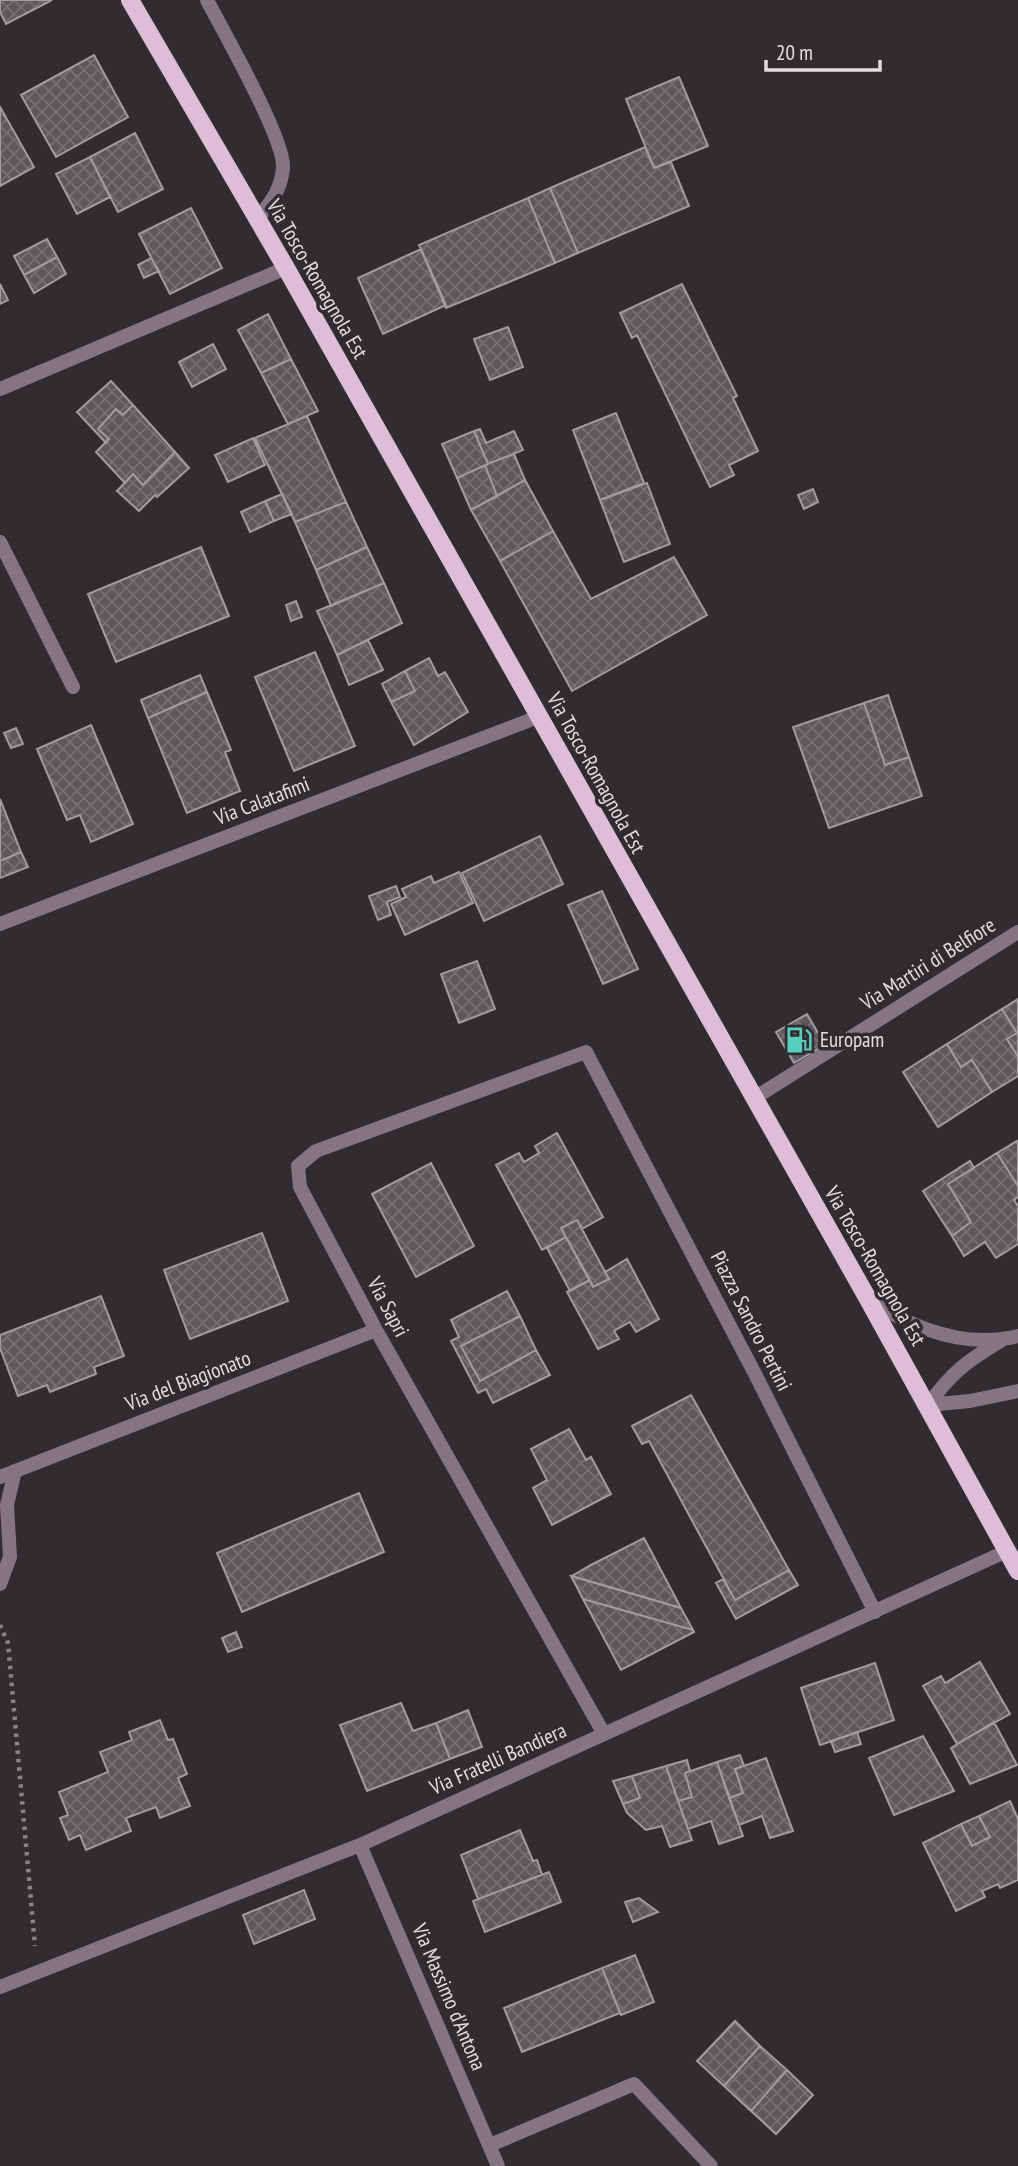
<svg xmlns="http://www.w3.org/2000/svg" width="1018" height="2166" viewBox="0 0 1018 2166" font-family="'PT Sans Narrow',sans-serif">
<defs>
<pattern id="building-cross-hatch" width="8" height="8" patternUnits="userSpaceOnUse" patternTransform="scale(1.75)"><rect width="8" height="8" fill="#5d585c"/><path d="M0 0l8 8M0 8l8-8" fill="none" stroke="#747073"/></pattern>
</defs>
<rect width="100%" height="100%" fill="#302c2f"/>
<path fill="url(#building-cross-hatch)" stroke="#a19ca0" stroke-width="2" d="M 0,0 L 52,0 L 6,24 L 0,12 Z
M 94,55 L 128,117 L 56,157 L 21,95 Z
M 679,77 L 708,146 L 654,168 L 626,99 Z
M 0,107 L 34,167 L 0,186 Z
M 135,133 L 163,189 L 118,212 L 90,157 Z
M 645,147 L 654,168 L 671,162 L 689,206 L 578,253 L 550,188 Z
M 90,157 L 110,197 L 77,214 L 56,174 Z
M 550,188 L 578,253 L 555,263 L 528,198 Z
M 528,198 L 555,263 L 446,308 L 419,245 Z
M 191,208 L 222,268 L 170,294 L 139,234 Z
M 47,239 L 57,257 L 24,275 L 14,256 Z
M 421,249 L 446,305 L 383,334 L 358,278 Z
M 57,257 L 66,274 L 34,293 L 24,275 Z
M 151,258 L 159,271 L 144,278 L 138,265 Z
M 0,284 L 8,300 L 0,304 Z
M 682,284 L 737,396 L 733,398 L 758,451 L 729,465 L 734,475 L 710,487 L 637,335 L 632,338 L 620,313 Z
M 268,314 L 291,359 L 261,373 L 238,330 Z
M 508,327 L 523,367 L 490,380 L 474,339 Z
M 213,344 L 226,369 L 192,387 L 179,362 Z
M 291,359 L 318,411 L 288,424 L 261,373 Z
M 111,381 L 133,405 L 123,415 L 116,409 L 98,429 L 109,439 L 106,443 L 77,412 Z
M 133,405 L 175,452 L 143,485 L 133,474 L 125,483 L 96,452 L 109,439 L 98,429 L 116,409 L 123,415 Z
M 616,413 L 644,483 L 600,500 L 573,430 Z
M 307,416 L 346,502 L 295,522 L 255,438 Z
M 480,429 L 486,443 L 514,431 L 523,450 L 488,464 L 474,431 Z
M 474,431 L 488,464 L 457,478 L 442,444 Z
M 253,438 L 265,465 L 228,482 L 215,455 Z
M 175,452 L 189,468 L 157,497 L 155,495 L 139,511 L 117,491 L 133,474 L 143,485 Z
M 514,454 L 525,480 L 497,496 L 485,465 Z
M 485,465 L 497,496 L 471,510 L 457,478 Z
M 525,480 L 553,531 L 500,561 L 471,510 Z
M 647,483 L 670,544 L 624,562 L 600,500 Z
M 813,489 L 818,502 L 804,509 L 798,495 Z
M 282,494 L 292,514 L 274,521 L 265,501 Z
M 265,501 L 274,521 L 250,532 L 241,512 Z
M 346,502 L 367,547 L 316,570 L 295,522 Z
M 553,531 L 591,599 L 674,557 L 707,615 L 572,691 L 500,561 Z
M 201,547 L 229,616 L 116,662 L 88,594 Z
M 367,547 L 384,583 L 331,606 L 316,570 Z
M 384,583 L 402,623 L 337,655 L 317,611 Z
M 296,601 L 302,617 L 291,621 L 286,605 Z
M 368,640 L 383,670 L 349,685 L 337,655 Z
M 315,652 L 355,746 L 294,771 L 255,677 Z
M 429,658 L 438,676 L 445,672 L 468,712 L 414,745 L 391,702 L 415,691 L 405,671 Z
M 405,671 L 415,691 L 391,702 L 382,684 Z
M 200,675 L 207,692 L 148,718 L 141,700 Z
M 207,692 L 231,750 L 225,752 L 240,791 L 187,813 L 148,718 Z
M 888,695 L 909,757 L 885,765 L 864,703 Z
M 864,703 L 885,765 L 909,757 L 922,796 L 829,828 L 793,727 Z
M 91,725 L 133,824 L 91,842 L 80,815 L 67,820 L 37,749 Z
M 16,728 L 23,744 L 11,748 L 4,733 Z
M 0,799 L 21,852 L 0,861 Z
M 540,836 L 563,884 L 484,921 L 462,873 Z
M 21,852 L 28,867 L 0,878 L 0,861 Z
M 459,872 L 473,903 L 405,935 L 391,904 L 406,897 L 402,889 L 431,876 L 434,883 Z
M 396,886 L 400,897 L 387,902 L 391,915 L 378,920 L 369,896 Z
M 602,891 L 638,969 L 603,984 L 568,905 Z
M 477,961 L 495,1009 L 459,1023 L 441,974 Z
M 1018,999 L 1018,1057 L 1007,1039 L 1017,1033 L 1002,1009 Z
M 1002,1009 L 1017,1033 L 1007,1039 L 1018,1057 L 1018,1076 L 992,1092 L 972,1060 L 961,1067 L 947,1044 Z
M 807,1014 L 825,1045 L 794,1063 L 776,1032 Z
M 947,1044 L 961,1067 L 972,1060 L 992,1092 L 938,1127 L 903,1072 Z
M 557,1133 L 603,1217 L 582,1229 L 577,1220 L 561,1228 L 566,1237 L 542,1250 L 496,1165 L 519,1153 L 524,1162 L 539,1153 L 535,1146 Z
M 1017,1141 L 1018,1143 L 1018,1186 L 997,1153 Z
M 997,1153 L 1018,1186 L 1018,1197 L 1014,1200 L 1018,1206 L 1018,1244 L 996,1258 L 985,1242 L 964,1256 L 952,1236 L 971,1222 L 948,1184 Z
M 970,1161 L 974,1168 L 948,1184 L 971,1222 L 952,1236 L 923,1191 Z
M 431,1163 L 474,1246 L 416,1277 L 372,1194 Z
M 577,1220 L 609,1279 L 593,1287 L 561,1228 Z
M 262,1233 L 288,1301 L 190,1339 L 164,1270 Z
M 566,1237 L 590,1280 L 570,1291 L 547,1248 Z
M 627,1259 L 659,1319 L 636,1332 L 630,1322 L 614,1331 L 619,1339 L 598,1349 L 567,1292 L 590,1280 L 593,1287 L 609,1279 L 605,1272 Z
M 507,1291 L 520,1316 L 461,1346 L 480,1381 L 536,1350 L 550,1375 L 493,1403 L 486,1389 L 478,1393 L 451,1341 L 459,1337 L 451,1320 Z
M 101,1296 L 124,1356 L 94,1367 L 96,1374 L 50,1392 L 47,1385 L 18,1396 L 0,1348 L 0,1335 Z
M 520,1316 L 536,1350 L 480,1381 L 461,1346 Z
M 691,1395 L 789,1570 L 735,1600 L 649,1441 L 642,1444 L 632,1426 Z
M 569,1429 L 586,1460 L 591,1457 L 611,1494 L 552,1525 L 533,1488 L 547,1480 L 531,1449 Z
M 359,1493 L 384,1552 L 242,1612 L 217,1553 Z
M 644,1538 L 681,1608 L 572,1576 L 591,1565 Z
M 789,1570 L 798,1585 L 736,1619 L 716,1583 L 723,1579 L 735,1600 Z
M 571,1576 L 681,1608 L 693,1630 L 583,1599 Z
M 583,1599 L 693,1630 L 694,1632 L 621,1670 Z
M 236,1632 L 242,1647 L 228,1652 L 222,1638 Z
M 980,1662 L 1010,1714 L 957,1744 L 923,1686 L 941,1676 L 945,1683 Z
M 875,1663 L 894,1720 L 820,1745 L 801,1688 Z
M 401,1703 L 413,1731 L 436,1723 L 450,1759 L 367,1791 L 340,1725 Z
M 468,1710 L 482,1747 L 450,1759 L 436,1723 Z
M 160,1720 L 168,1740 L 173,1739 L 187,1774 L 178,1778 L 190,1806 L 160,1818 L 156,1807 L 126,1818 L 131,1831 L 86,1850 L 80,1835 L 69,1840 L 60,1818 L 68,1815 L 59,1792 L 108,1772 L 100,1752 L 132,1740 L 129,1732 Z
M 994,1722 L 1017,1765 L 970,1784 L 951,1748 Z
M 857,1732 L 861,1744 L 835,1752 L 831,1741 Z
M 923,1736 L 954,1791 L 894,1815 L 869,1758 Z
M 740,1755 L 744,1766 L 735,1769 L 743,1793 L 729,1798 L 717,1762 Z
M 766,1758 L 793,1831 L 770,1838 L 762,1816 L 739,1825 L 729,1798 L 743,1793 L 735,1769 Z
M 687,1760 L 690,1771 L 685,1773 L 692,1797 L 678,1801 L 666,1766 Z
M 717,1762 L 743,1836 L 719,1844 L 711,1821 L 688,1829 L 678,1801 L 692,1797 L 685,1773 Z
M 666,1766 L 692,1840 L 670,1847 L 662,1826 L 646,1830 L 627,1813 L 623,1804 L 640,1798 L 632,1776 Z
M 632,1776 L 640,1798 L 623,1804 L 613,1781 Z
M 1010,1801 L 1018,1819 L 1018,1880 L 1000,1888 L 998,1884 L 982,1891 L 985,1897 L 956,1911 L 923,1843 L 961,1824 L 972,1846 L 990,1837 L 979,1816 Z
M 979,1816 L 990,1837 L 972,1846 L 961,1824 Z
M 520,1830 L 533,1861 L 537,1860 L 542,1875 L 478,1899 L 461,1855 Z
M 549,1872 L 561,1902 L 485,1932 L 473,1901 Z
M 304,1890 L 315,1919 L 254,1944 L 243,1915 Z
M 639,1898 L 658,1912 L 633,1922 L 625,1902 Z
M 635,1955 L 654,2002 L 621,2015 L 602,1968 Z
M 602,1968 L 620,2013 L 522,2052 L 504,2008 Z
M 735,2021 L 760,2046 L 724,2086 L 697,2061 Z
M 760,2046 L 787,2070 L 751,2111 L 724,2086 Z
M 787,2070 L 813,2095 L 776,2134 L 751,2111 Z"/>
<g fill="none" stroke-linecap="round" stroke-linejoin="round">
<path stroke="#878486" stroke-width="4.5" stroke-dasharray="3.5 5" stroke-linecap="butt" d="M 0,1625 L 8,1643 L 35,1946"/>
<path stroke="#857582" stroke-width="14" d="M 207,0 C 223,31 285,139 283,168 C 281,191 270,203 257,220
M 0,389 L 286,268
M 0,542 L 73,687"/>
<path stroke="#857582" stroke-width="14" d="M 0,924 L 538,717
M 753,1099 L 1018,932
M 868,1299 C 913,1329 964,1349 1018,1336
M 928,1405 C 952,1372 967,1361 1002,1340
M 928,1405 L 970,1401 L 1018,1391
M 0,1477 L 376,1330
M 0,1584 L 10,1557 L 7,1505 L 15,1471
M 604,1734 L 376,1330 L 300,1187 L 298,1166 L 316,1151 L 586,1052 L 753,1370 L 875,1612
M 360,1845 L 498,2166
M 0,1987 L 360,1845 L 1007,1551
M 490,2145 L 634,2084 L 711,2166"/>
<path stroke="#debdd7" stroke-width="18" d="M 130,0 L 286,268 L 868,1299 L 1018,1571"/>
</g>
<defs>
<g id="fuel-bare" transform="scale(2.1)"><path d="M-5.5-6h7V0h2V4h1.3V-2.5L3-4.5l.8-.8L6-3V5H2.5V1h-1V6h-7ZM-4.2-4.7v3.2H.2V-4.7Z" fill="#59cebe" stroke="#302c2f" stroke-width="2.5" paint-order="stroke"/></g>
</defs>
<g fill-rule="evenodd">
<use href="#fuel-bare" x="799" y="1040"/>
</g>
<g text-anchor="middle" stroke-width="7" stroke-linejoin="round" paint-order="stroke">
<g font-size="21" fill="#e1dee0" stroke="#302c2f">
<text transform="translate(317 279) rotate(60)" y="7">Via Tosco-Romagnola Est</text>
<text transform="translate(596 773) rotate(61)" y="7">Via Tosco-Romagnola Est</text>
<text transform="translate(262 801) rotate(-21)" y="7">Via Calatafimi</text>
<text transform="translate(928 964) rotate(-32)" y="7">Via Martiri di Belfiore</text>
<text transform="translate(875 1266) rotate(60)" y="7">Via Tosco-Romagnola Est</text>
<text transform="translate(388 1307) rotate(62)" y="7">Via Sapri</text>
<text transform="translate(751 1321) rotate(63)" y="7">Piazza Sandro Pertini</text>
<text transform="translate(188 1381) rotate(-21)" y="7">Via del Biagionato</text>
<text transform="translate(498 1759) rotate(-24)" y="7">Via Fratelli Bandiera</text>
<text transform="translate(449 1997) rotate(67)" y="7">Via Massimo d'Antona</text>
</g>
<g font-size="21" fill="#e1dee0" stroke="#302c2f" text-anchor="start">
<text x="820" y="1047">Europam</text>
</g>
</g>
<path d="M766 60v10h114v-10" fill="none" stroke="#e1dee0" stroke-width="3.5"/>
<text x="776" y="60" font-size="21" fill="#e1dee0" stroke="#302c2f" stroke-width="5" paint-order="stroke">20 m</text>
</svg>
